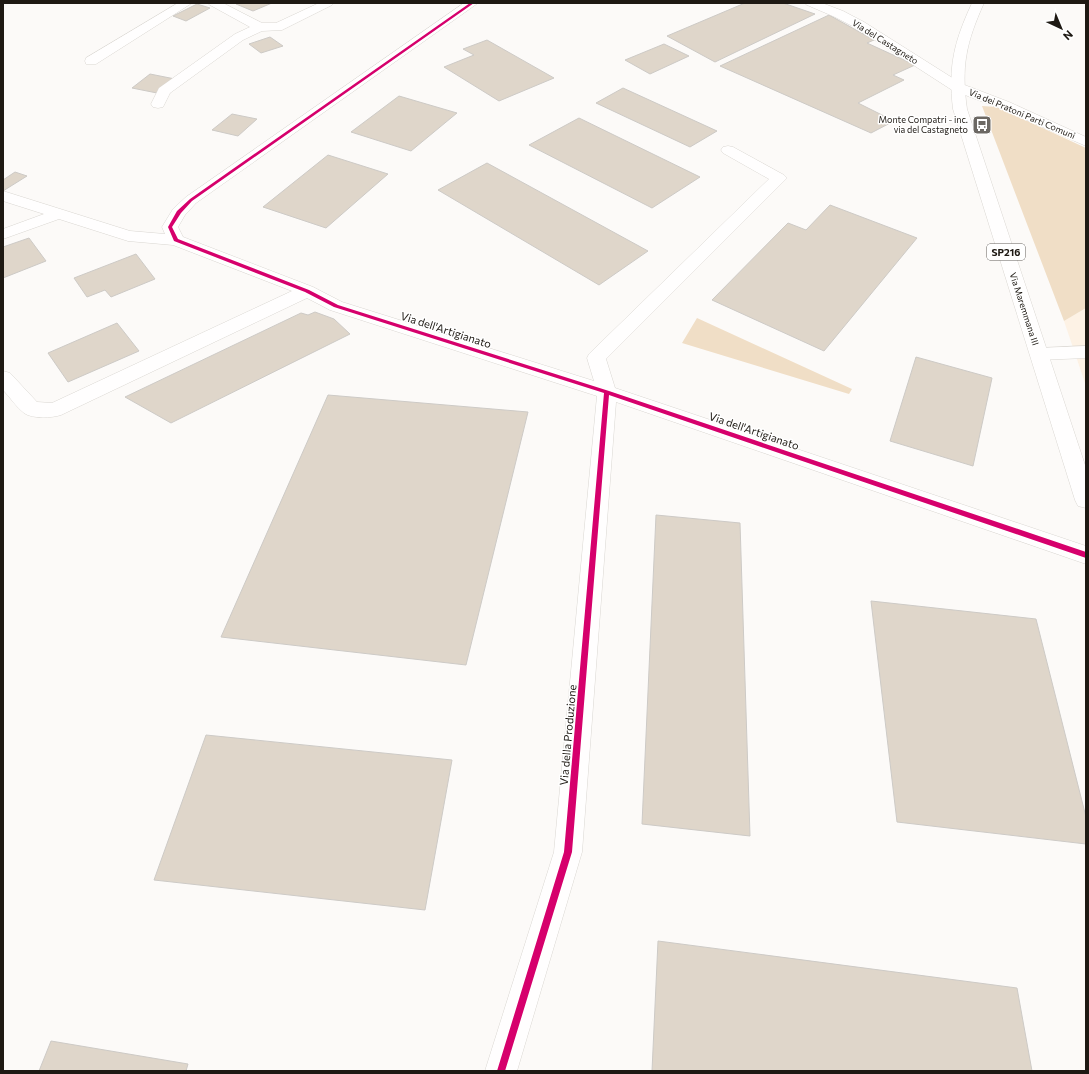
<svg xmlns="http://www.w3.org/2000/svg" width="1089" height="1074" viewBox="0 0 1089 1074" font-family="Commissioner,sans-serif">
<rect width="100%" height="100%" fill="#fcfaf8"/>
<path fill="#fdf2e5" d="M 1086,308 L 1086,386 L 1064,321 Z"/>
<path fill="#f0dec6" d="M 982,106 L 997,107 L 1086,148 L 1086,308 L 1064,321 Z
M 697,318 L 852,389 L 849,394 L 682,343 Z"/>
<path fill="#dfd6ca" stroke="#cdcac6" d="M 238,3 L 272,3 L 253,11 L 236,4 Z
M 745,3 L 783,3 L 815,14 L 715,62 L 667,36 Z
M 197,4 L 210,8 L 186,21 L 173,16 Z
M 829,15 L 874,40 L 867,43 L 915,65 L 893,75 L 904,80 L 858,103 L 894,121 L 871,133 L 720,66 Z
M 270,37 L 283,46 L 261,53 L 249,44 Z
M 487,40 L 554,78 L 499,101 L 444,67 L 474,55 L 463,49 Z
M 664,44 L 689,56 L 650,74 L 625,60 Z
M 150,74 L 175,79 L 157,93 L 132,88 Z
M 623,88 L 717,131 L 690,147 L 596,103 Z
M 399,96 L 457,113 L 411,151 L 351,132 Z
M 232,114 L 257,119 L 238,136 L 212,130 Z
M 579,118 L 700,177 L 652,208 L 529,145 Z
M 328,155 L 388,174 L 326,228 L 263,207 Z
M 487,163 L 648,251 L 599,285 L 438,190 Z
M 15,172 L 27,176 L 3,191 L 3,180 Z
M 830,205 L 917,238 L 824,351 L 712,300 L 788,223 L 806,230 Z
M 29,238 L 46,261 L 3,278 L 3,247 Z
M 136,254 L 155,279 L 111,297 L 105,290 L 87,297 L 74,278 Z
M 315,312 L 334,319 L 350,334 L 171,423 L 125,397 L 301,313 L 308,315 Z
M 117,323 L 139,351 L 68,382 L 48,353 Z
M 916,357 L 992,378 L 973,466 L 890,441 Z
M 328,395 L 528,412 L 466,665 L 221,637 Z
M 656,515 L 740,523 L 750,836 L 642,824 Z
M 871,601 L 1036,619 L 1086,817 L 1086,844 L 897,822 Z
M 206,735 L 452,760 L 425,910 L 154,880 Z
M 658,941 L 1017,988 L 1032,1071 L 652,1071 Z
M 51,1041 L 188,1064 L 186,1071 L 39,1071 Z"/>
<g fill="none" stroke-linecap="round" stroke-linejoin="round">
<g stroke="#dad7d2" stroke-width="1">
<path id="minor" d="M 178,3 L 192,3 L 96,64 L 86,64 L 85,61 L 86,58 Z
M 208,3 L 223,3 L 262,23 L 276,23 L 319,3 L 334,3 L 332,5 L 282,30 L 262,31 L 243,40 L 170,93 L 163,107 L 158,108 L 153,107 L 151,104 L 159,88 L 235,34 L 250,27 L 210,5 Z
M 464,3 L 478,3 L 196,203 L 185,215 L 178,227 L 183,237 L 313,287 L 342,302 L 594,381 L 587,358 L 589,354 L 769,179 L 723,153 L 721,150 L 723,147 L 728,146 L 733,147 L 784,175 L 787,178 L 606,359 L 615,388 L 1086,546 L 1086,564 L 616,402 L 582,852 L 517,1071 L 485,1071 L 554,852 L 597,396 L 330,310 L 307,298 L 61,415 C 52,418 32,419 24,413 C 16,407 10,397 3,390 L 3,371 L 10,373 L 37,402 L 52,403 L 292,291 L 173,245 L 128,241 L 59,219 L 3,239 L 3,229 L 44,214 L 3,201 L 3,191 L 130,231 L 165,234 L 162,227 L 173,209 L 186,197 Z
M 805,3 L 822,3 L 843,11 L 864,22 L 962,84 L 1009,102 L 1086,137 L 1086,146 L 999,108 L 952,90 L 856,28 L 835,17 L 807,5 Z
M 1086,346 L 1086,358 L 1039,360 L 1032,358 L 1030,354 L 1032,350 L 1039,348 Z"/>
</g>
<g stroke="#dad7d2" stroke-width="1">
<path id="major" d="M 972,3 L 984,3 C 966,43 961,66 967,109 L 1086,468 L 1086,508 L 1078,506 L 1075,500 L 953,109 C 948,66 954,42 972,3 Z"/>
</g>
<use href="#minor" fill="#fffefe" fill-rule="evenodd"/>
<use href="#major" fill="#fffefe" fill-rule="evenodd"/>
<g stroke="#fff" stroke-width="2">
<path id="cycleway" d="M 470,3 L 474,3 L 192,201 L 181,213 L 172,227 L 178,239 L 309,290 L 338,305 L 609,391 L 1086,552 L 1086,558 L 609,395 L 572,852 L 505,1071 L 497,1071 L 564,852 L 604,393 L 334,307 L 305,292 L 174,241 L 168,227 L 177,211 L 190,199 Z"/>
</g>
<use href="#cycleway" fill="#d6006c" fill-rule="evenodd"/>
</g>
<defs>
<g id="bus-square" transform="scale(1)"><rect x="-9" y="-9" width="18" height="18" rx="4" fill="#6c6863" stroke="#fff"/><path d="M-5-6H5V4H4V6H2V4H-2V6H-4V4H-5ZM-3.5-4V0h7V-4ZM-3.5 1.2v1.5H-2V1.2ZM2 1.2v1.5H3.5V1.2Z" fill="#fff"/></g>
</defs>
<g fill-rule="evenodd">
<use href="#bus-square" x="982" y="125"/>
</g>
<g text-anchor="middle" stroke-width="3" stroke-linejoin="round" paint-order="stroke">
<g font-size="9" fill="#1e1913" stroke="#fff">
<text transform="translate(885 42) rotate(32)" y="3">Via del Castagneto</text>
<text transform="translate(1022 114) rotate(23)" y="3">Via dei Pratoni Parti Comuni</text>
<text transform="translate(1024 309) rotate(72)" y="3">Via Maremmana III</text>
</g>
<g font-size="9" fill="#1e1913" stroke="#fff" text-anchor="end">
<text x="968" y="123">Monte Compatri - inc.<tspan x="968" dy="10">via del Castagneto</tspan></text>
</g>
<rect fill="#fff" stroke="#625e5a" stroke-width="1" x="987" y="244" width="38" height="16" rx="3"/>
<g font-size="10" font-weight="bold" fill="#1e1913">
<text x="1006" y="256">SP216</text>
</g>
<g font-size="11" fill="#1e1913" stroke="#fff">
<text transform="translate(446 330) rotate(18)" y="4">Via dell'Artigianato</text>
<text transform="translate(754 431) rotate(19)" y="4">Via dell'Artigianato</text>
<text transform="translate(568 735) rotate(-85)" y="4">Via della Produzione</text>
</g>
</g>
<rect width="1089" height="1074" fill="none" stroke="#1e1913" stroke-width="8"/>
<g transform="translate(1061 28) rotate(136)" stroke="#ffffff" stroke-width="3" paint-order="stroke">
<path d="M0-3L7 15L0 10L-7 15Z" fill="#1e1913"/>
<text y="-6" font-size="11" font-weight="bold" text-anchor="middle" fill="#1e1913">N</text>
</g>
</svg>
